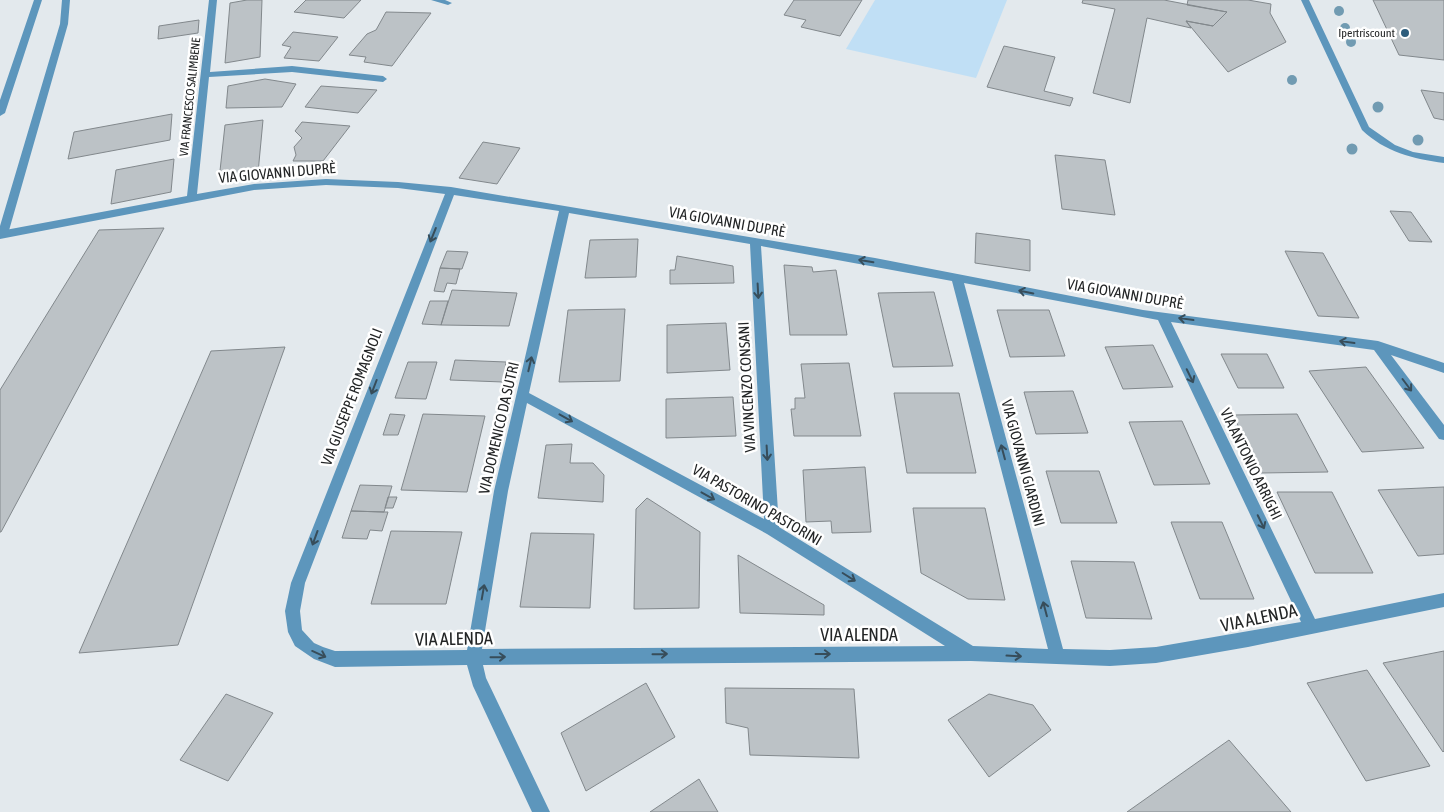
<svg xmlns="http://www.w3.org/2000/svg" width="1444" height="812" viewBox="0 0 1444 812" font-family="'Asap Condensed',sans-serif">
<rect width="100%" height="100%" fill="#e3e9ed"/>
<path fill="#c0dff5" d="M 875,0 L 1007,0 L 976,78 L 846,49 Z"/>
<path fill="#bcc2c6" stroke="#82888c" d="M 247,0 L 262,0 L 260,57 L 225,63 L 230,3 Z
M 306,0 L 361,0 L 344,18 L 294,12 Z
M 794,0 L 862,0 L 840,36 L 801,27 L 806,20 L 784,15 Z
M 1083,0 L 1164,0 L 1227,12 L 1213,26 L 1186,21 L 1191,28 L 1147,18 L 1130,103 L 1093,93 L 1115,9 L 1082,3 Z
M 1188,0 L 1248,0 L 1271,4 L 1270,13 L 1286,42 L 1228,72 L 1186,21 L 1213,26 L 1227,12 L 1187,5 Z
M 1373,0 L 1444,0 L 1444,60 L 1399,55 Z
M 386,12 L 431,13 L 392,66 L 364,62 L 366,57 L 349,55 L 367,34 L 376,30 Z
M 199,20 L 198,33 L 158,39 L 159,26 Z
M 293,32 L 338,37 L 319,61 L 284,58 L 291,47 L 282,45 Z
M 1004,46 L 1055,57 L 1044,91 L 1073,98 L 1070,106 L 987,87 Z
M 265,79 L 296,84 L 282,107 L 226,108 L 228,86 Z
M 321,86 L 377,90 L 358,113 L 305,107 Z
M 1421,90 L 1444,93 L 1444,120 L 1434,118 Z
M 172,114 L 170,140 L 68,159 L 74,132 Z
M 263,120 L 258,173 L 219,180 L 225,125 Z
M 302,122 L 350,126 L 323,161 L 293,161 L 296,155 L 294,147 L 302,138 L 295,131 Z
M 483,142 L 520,148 L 497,184 L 459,178 Z
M 1055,155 L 1105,160 L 1115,215 L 1062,209 Z
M 174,159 L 171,192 L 111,204 L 116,170 Z
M 1390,211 L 1411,212 L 1432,242 L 1409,241 Z
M 164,228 L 1,532 L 0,532 L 0,390 L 99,230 Z
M 976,233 L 1030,240 L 1030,271 L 975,263 Z
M 638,239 L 636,277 L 585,278 L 590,240 Z
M 447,251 L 468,252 L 462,269 L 440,268 Z
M 1285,251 L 1323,253 L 1359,318 L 1318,316 Z
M 677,256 L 733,266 L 734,283 L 670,284 L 670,270 L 675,270 Z
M 784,265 L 812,267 L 813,272 L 836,270 L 847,335 L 790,335 Z
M 440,268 L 460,269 L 456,284 L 447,283 L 444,292 L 434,291 Z
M 452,290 L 517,293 L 509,326 L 441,325 Z
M 934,292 L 953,366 L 893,367 L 878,293 Z
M 430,301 L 448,301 L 441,325 L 422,324 Z
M 625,309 L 620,381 L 559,382 L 568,310 Z
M 997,310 L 1049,310 L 1065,356 L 1010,357 Z
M 726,323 L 730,370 L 667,373 L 667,325 Z
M 1153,345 L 1173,387 L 1123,389 L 1105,347 Z
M 285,347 L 178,645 L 79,653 L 211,351 Z
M 1221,354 L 1267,354 L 1284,388 L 1238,388 Z
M 455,360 L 506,362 L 503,382 L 450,380 Z
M 408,362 L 437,362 L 426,399 L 395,398 Z
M 849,363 L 861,436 L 794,436 L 791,409 L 795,409 L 795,398 L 805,398 L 801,364 Z
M 1366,367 L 1424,448 L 1362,452 L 1309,371 Z
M 1073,391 L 1088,433 L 1036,434 L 1024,392 Z
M 894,393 L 959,393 L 976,473 L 907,473 Z
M 733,397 L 736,436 L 666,438 L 666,399 Z
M 390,414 L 405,415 L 398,435 L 383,435 Z
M 423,414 L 485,416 L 467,492 L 401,490 Z
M 1297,414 L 1328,472 L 1261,473 L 1233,415 Z
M 1182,421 L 1210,484 L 1154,485 L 1129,422 Z
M 572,444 L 570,463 L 593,463 L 604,475 L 603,502 L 538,498 L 546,445 Z
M 865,467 L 871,532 L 832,533 L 831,521 L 806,522 L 803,470 Z
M 1046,471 L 1099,471 L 1117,523 L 1061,523 Z
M 360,485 L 392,486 L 384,512 L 351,511 Z
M 1444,487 L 1444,554 L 1418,556 L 1378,490 Z
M 1277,492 L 1332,492 L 1373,573 L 1315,573 Z
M 388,497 L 397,497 L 393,508 L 385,508 Z
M 647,498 L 700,532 L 699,608 L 634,609 L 636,509 Z
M 913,508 L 985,508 L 1005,600 L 968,599 L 921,573 Z
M 351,511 L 384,512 L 388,512 L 382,531 L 370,530 L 367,539 L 342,538 Z
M 1171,522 L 1222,522 L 1254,599 L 1200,599 Z
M 391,531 L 462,532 L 446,604 L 371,604 Z
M 531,533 L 594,534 L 590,608 L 520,607 Z
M 738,555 L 824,605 L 824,615 L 740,613 Z
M 1071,561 L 1134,562 L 1152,619 L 1086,618 Z
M 1444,651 L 1444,751 L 1443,752 L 1383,663 Z
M 1367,670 L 1430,766 L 1366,781 L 1307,683 Z
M 646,683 L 675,737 L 586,791 L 561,733 Z
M 725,688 L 854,689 L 859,758 L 750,755 L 748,728 L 726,723 Z
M 226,694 L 273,713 L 228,781 L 180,760 Z
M 989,694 L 1033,705 L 1051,730 L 989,777 L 948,720 Z
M 1229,740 L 1291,812 L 1127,812 Z
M 699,779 L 718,812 L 650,812 Z"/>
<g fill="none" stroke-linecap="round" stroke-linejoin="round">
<path fill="#5d96bc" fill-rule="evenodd" d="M 62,0 L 70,0 L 68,24 L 8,234 L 3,238 L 0,237 L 0,226 L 60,24 Z"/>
<path fill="#5d96bc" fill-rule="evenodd" d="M 34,0 L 42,0 L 5,113 L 0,116 L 0,100 Z
M 209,0 L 217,0 L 210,72 L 292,66 L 383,76 L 387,79 L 383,82 L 292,72 L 209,77 L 197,194 L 254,184 L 326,179 L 398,182 L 451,187 L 875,258 L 1143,310 L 1378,341 L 1444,363 L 1444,373 L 1391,355 L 1444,425 L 1444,440 L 1439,439 L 1374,350 L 1171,322 L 1315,619 L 1444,593 L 1444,607 L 1248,647 L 1156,663 L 1110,666 L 971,661 L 483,665 L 486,678 L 550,812 L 532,812 L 473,686 L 467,665 L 335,667 L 314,659 L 295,646 L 288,632 L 285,611 L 291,583 L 445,194 L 398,188 L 326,185 L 254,190 L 0,239 L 0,231 L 187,196 ZM 454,195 L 559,211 L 494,491 L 467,650 L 335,651 L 323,647 L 314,643 L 302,630 L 300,611 L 305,583 ZM 569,213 L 750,244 L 764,519 L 529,393 ZM 761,246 L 952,281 L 1048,649 L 973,646 L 779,527 ZM 964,283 L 1158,320 L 1301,622 L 1156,647 L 1110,650 L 1063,649 ZM 527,403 L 767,534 L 945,646 L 482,649 L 508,491 Z
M 431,0 L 445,0 L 452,3 L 448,5 Z
M 1301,0 L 1309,0 L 1369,127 L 1395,145 L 1413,152 L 1444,157 L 1444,163 C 1413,159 1385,152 1362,130 Z"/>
</g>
<g fill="#719bb2">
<circle cx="1339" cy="11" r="5"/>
<circle cx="1345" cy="28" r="5"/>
<circle cx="1351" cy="42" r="5"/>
<circle cx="1292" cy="80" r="5"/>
<circle cx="1378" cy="107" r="5.5"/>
<circle cx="1418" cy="140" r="5.5"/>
<circle cx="1352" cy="149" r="5.5"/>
</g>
<defs><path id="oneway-shaft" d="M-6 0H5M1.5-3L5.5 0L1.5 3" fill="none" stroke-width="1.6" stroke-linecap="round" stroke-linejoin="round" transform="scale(1.25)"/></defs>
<g stroke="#374d5a">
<use href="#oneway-shaft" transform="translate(433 235) rotate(112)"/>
<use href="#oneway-shaft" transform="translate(866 261) rotate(-171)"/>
<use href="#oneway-shaft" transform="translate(758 291) rotate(87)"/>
<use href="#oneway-shaft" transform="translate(1026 292) rotate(-169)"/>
<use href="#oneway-shaft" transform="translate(1186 319) rotate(-172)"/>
<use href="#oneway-shaft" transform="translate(1347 342) rotate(-172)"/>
<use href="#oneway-shaft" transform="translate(530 364) rotate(-77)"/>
<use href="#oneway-shaft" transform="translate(1190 376) rotate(64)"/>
<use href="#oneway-shaft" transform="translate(1407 385) rotate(53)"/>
<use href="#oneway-shaft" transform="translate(374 387) rotate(111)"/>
<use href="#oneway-shaft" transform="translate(566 418) rotate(29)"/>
<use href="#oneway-shaft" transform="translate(1003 452) rotate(-105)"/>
<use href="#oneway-shaft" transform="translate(767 453) rotate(87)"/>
<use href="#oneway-shaft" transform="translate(708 496) rotate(29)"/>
<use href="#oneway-shaft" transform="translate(1261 522) rotate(64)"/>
<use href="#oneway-shaft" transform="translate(315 538) rotate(110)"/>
<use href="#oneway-shaft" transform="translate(849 577) rotate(32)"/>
<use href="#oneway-shaft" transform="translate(483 592) rotate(-80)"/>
<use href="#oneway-shaft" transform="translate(1045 609) rotate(-105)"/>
<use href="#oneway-shaft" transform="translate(319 654) rotate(24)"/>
<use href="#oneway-shaft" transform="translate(660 654) rotate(-1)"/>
<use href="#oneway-shaft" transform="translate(823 654)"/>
<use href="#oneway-shaft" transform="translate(1014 656) rotate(3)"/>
<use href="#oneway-shaft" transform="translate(498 657) rotate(-1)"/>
</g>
<circle fill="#2d5d7c" stroke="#fff" stroke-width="2" cx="1405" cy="33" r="5"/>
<g text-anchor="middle" stroke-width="5" stroke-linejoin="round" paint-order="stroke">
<g font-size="12" fill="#232526" stroke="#fff" text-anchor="end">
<text x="1395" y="37">Ipertriscount</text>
</g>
<g font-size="12" fill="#232526" stroke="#fff">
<text transform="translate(190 97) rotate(-84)" y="4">VIA FRANCESCO SALIMBENE</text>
</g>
<g font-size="15" fill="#232526" stroke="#fff">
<text transform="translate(277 173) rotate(-5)" y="5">VIA GIOVANNI DUPRÈ</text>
<text transform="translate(727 222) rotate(10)" y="5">VIA GIOVANNI DUPRÈ</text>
<text transform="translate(1125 294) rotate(10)" y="5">VIA GIOVANNI DUPRÈ</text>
<text transform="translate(747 387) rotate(-93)" y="5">VIA VINCENZO CONSANI</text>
<text transform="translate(352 397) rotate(-69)" y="5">VIA GIUSEPPE ROMAGNOLI</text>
<text transform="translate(499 428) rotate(-77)" y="5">VIA DOMENICO DA SUTRI</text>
<text transform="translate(1023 463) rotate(75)" y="5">VIA GIOVANNI GIARDINI</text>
<text transform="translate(1251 464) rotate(64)" y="5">VIA ANTONIO ARRIGHI</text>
<text transform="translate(757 505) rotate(30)" y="5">VIA PASTORINO PASTORINI</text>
</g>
<g font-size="18" fill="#232526" stroke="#fff">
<text transform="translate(1259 618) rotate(-12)" y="6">VIA ALENDA</text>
<text x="859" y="641">VIA ALENDA</text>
<text transform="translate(454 639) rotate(-1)" y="6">VIA ALENDA</text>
</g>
</g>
</svg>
